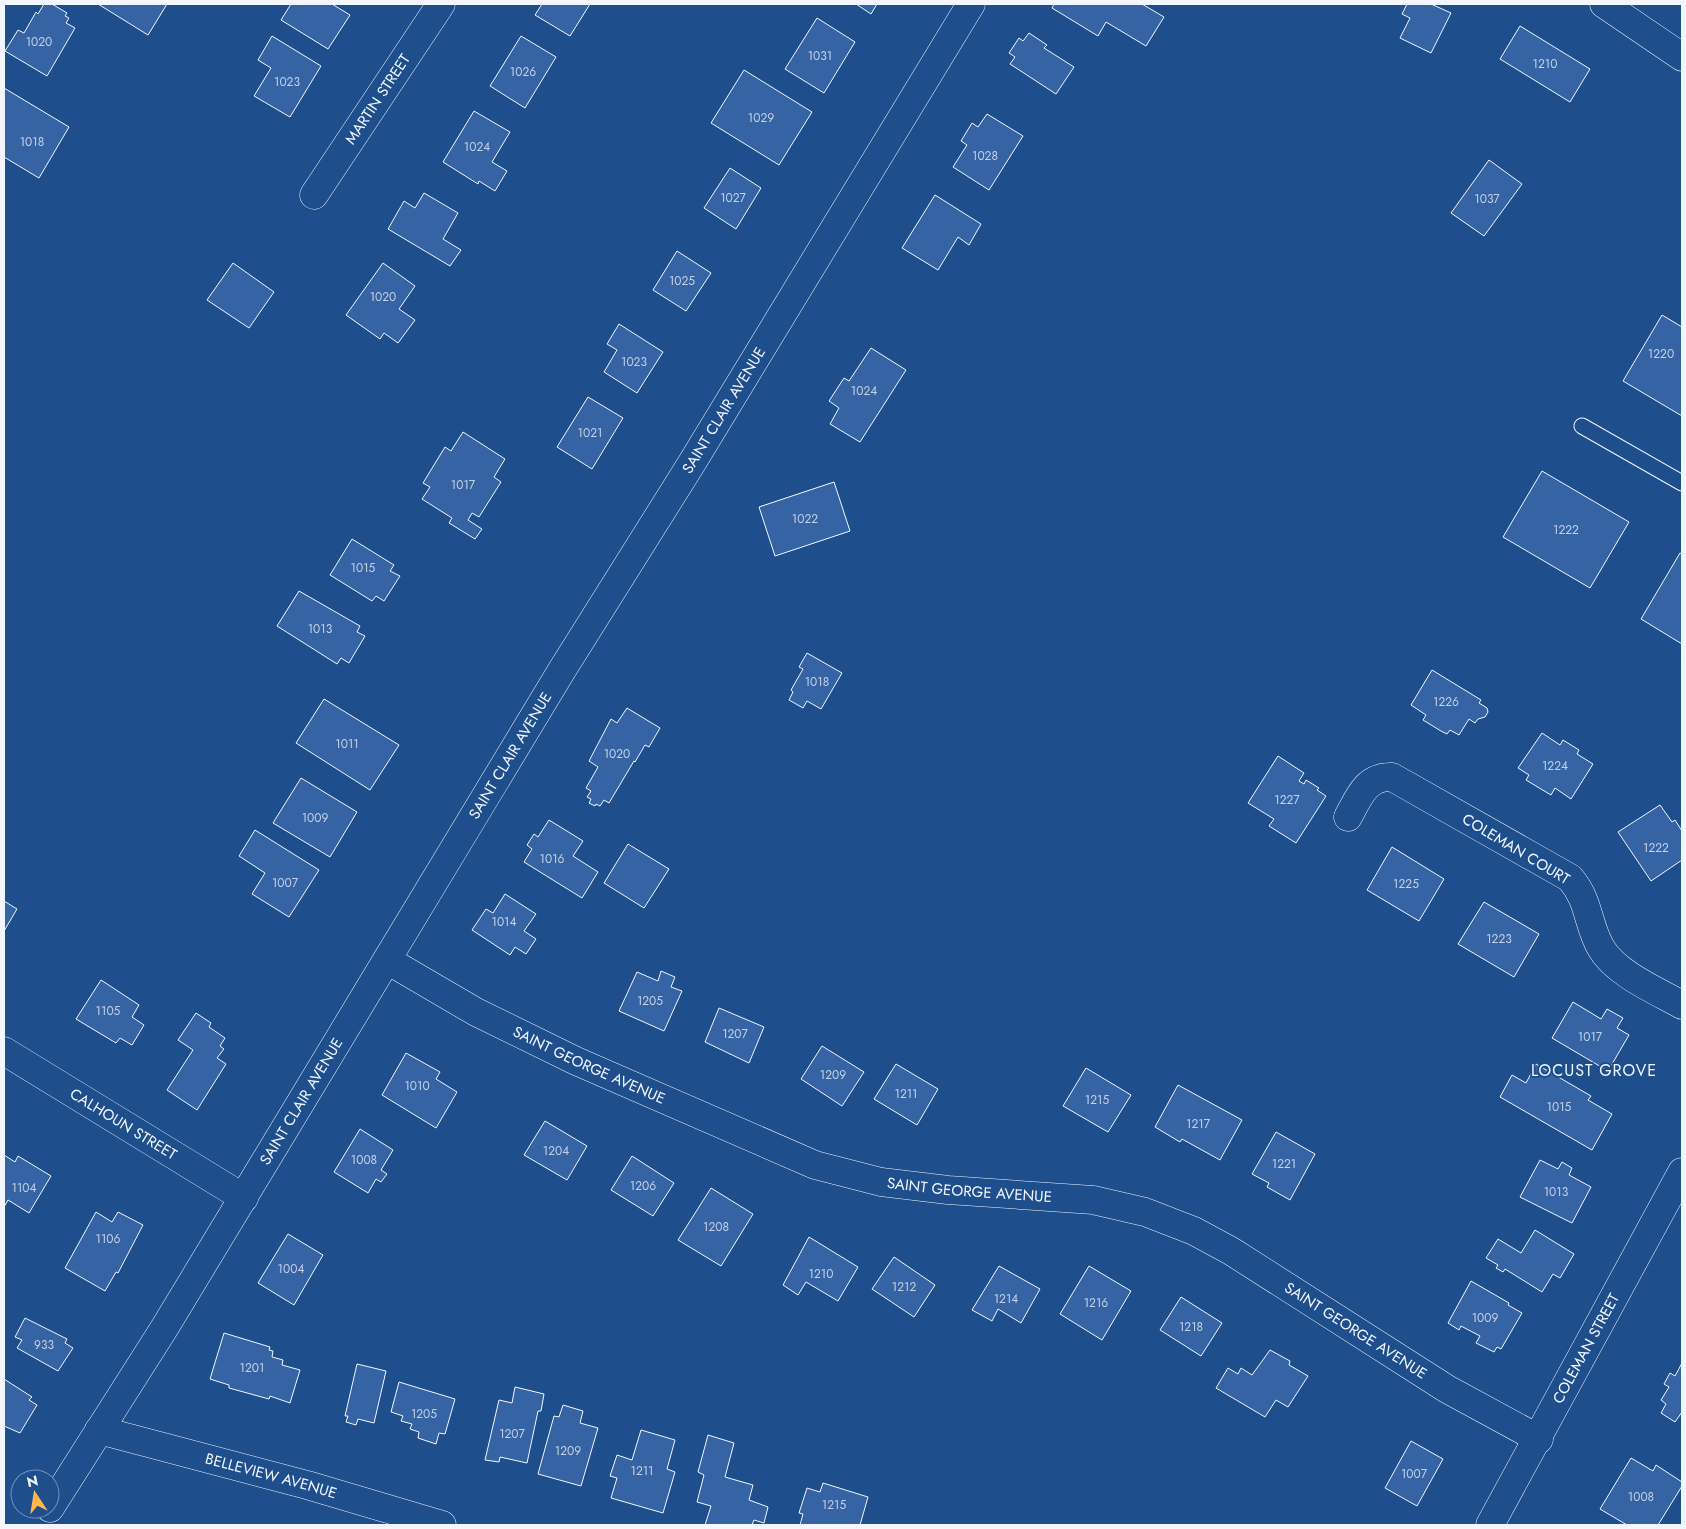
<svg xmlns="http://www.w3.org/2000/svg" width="1686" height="1529" viewBox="0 0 1686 1529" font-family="Jost,sans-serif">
<rect width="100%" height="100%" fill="#1f4e8c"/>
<path fill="#3563a3" stroke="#f2f6ff" d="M 44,4 L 52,4 L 67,13 L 65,16 L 69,18 L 66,23 L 75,28 L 47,76 L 5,51 L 18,30 L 24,33 L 36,12 L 38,14 Z
M 98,4 L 167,4 L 148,35 Z
M 291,4 L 332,4 L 350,15 L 328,49 L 281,20 Z
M 542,4 L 590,4 L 570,36 L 535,15 Z
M 856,4 L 877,4 L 871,14 Z
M 1054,4 L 1142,4 L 1164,17 L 1146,46 L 1106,22 L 1098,36 L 1052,8 Z
M 1407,4 L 1431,4 L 1451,13 L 1431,53 L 1400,38 L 1410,18 L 1402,14 Z
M 817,18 L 855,42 L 824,93 L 785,69 Z
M 1520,26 L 1590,69 L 1570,102 L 1500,59 Z
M 1029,33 L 1047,45 L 1044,48 L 1074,67 L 1056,94 L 1010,64 L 1015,57 L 1009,53 L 1019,38 L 1023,41 Z
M 272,36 L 321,66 L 290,117 L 254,96 L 271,68 L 258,60 Z
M 521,36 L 556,57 L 525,108 L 490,86 Z
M 744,70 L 812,112 L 779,165 L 711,123 Z
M 4,88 L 69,127 L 39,178 L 4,157 Z
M 474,111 L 510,132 L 492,162 L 507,171 L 495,191 L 479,181 L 478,184 L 443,162 Z
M 987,114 L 1023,136 L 989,190 L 953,167 L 967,145 L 961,141 L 972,123 L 978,127 Z
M 1489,160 L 1522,184 L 1484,236 L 1451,213 Z
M 730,168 L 761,188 L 736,229 L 704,208 Z
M 424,193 L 458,213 L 443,239 L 461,250 L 450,266 L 388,229 L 404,201 L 415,208 Z
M 935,195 L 981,224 L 969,245 L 958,237 L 938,270 L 902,248 Z
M 677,251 L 711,273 L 686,311 L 653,290 Z
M 233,263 L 274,292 L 249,328 L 207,300 Z
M 383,263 L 415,286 L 399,309 L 415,320 L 398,343 L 384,333 L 380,339 L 346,315 Z
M 1662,315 L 1682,327 L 1682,416 L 1623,381 Z
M 619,324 L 663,352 L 637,393 L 604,372 L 617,350 L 607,344 Z
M 871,348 L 906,370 L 860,442 L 830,424 L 839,408 L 829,401 L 844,378 L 849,381 Z
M 588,397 L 623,418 L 592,469 L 557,447 Z
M 463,432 L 505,459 L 494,477 L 501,482 L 479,517 L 472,513 L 468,520 L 482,529 L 475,539 L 449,523 L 452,518 L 422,499 L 430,487 L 423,483 L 445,447 L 451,451 Z
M 1542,471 L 1629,522 L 1590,588 L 1503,537 Z
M 834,482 L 850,531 L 775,556 L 759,507 Z
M 352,539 L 394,565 L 390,571 L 400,576 L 384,601 L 376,596 L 372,601 L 330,575 Z
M 1680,553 L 1682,554 L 1682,644 L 1641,619 Z
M 299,591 L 360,626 L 357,632 L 365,636 L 349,663 L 341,658 L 337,664 L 277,626 Z
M 807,653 L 842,673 L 821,709 L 807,701 L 803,708 L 789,700 L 793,692 L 791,690 L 803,669 L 799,667 Z
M 1432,670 L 1481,700 L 1479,703 L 1487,708 L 1488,712 L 1485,717 L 1478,719 L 1475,723 L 1469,719 L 1459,735 L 1450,730 L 1447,734 L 1441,731 L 1423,720 L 1426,715 L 1411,705 Z
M 324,699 L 399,745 L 370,790 L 296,743 Z
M 627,708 L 660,728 L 649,747 L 645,745 L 635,762 L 634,761 L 609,803 L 604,800 L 600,806 L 596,804 L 595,806 L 589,803 L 591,799 L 587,797 L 591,791 L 586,788 L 598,767 L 589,761 L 611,719 L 617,723 Z
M 1542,733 L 1560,745 L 1563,740 L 1579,750 L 1577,754 L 1593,764 L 1571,799 L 1555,788 L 1551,795 L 1526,780 L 1529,775 L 1518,768 Z
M 1278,756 L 1304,773 L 1299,781 L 1304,784 L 1306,780 L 1319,788 L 1317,790 L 1326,796 L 1296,843 L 1269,826 L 1274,819 L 1248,803 Z
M 301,778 L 357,812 L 330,857 L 273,823 Z
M 1660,805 L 1672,822 L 1675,820 L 1682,831 L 1682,860 L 1651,881 L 1618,832 Z
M 549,820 L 583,841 L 573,856 L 598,872 L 582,898 L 524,862 L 532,849 L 527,845 L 534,834 L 538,837 Z
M 255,830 L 319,870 L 289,917 L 252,894 L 265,873 L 239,856 Z
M 628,844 L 669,869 L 644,908 L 604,883 Z
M 1392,847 L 1444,879 L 1419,921 L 1367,890 Z
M 505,894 L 536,914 L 524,931 L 536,939 L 526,954 L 515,947 L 510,955 L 472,930 L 486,909 L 493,913 Z
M 4,901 L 17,909 L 4,931 Z
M 1484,902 L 1539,934 L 1514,977 L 1458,944 Z
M 661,971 L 675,977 L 671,987 L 682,991 L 664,1031 L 619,1011 L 637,972 L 658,981 Z
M 101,980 L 139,1005 L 132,1017 L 144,1025 L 132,1045 L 120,1038 L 116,1043 L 76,1019 Z
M 1573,1002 L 1601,1019 L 1607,1009 L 1623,1018 L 1617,1028 L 1629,1035 L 1608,1071 L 1552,1038 Z
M 719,1008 L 764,1027 L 749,1063 L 705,1042 Z
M 196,1013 L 211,1023 L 209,1027 L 225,1038 L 220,1046 L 224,1049 L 217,1058 L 226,1064 L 197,1110 L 167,1090 L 193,1050 L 178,1040 Z
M 822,1046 L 864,1072 L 842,1106 L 801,1079 Z
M 406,1053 L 440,1072 L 436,1079 L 457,1092 L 436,1128 L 382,1095 Z
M 896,1064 L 938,1089 L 917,1125 L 874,1099 Z
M 1536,1064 L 1591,1096 L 1588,1100 L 1612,1114 L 1592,1150 L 1500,1097 L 1512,1075 L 1526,1083 Z
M 1086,1068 L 1131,1095 L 1108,1132 L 1063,1106 Z
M 1178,1085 L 1242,1120 L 1220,1160 L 1182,1139 L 1180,1142 L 1155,1127 Z
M 545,1121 L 587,1146 L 567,1180 L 524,1155 Z
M 360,1129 L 393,1150 L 381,1170 L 387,1174 L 381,1182 L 376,1179 L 368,1193 L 334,1172 Z
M 1276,1132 L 1315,1154 L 1290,1200 L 1267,1187 L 1269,1183 L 1252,1174 Z
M 4,1155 L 15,1162 L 18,1156 L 51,1176 L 29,1213 L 8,1200 L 4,1207 Z
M 632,1156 L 674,1183 L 653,1216 L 611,1190 Z
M 1540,1160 L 1558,1169 L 1562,1162 L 1572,1168 L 1569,1175 L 1591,1187 L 1572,1223 L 1520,1197 Z
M 711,1188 L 753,1214 L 721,1266 L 678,1240 Z
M 96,1212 L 112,1222 L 118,1212 L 143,1225 L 118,1273 L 116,1272 L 105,1291 L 65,1268 Z
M 1535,1230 L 1574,1254 L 1560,1278 L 1553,1274 L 1542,1292 L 1505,1269 L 1503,1272 L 1496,1268 L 1498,1265 L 1486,1258 L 1498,1239 L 1521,1253 Z
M 288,1234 L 323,1255 L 294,1305 L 258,1283 Z
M 809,1237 L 858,1267 L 838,1301 L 806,1282 L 798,1295 L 783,1285 Z
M 894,1257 L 935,1285 L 914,1317 L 872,1289 Z
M 999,1266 L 1040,1289 L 1021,1323 L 998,1309 L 992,1321 L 972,1310 Z
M 1089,1266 L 1131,1291 L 1102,1340 L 1060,1314 Z
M 1471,1281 L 1509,1303 L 1508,1305 L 1522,1313 L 1501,1349 L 1497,1347 L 1494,1352 L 1476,1343 L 1480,1336 L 1461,1326 L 1459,1330 L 1448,1323 Z
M 1181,1297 L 1222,1323 L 1201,1356 L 1160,1330 Z
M 25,1318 L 67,1339 L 65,1343 L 73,1348 L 58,1371 L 17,1348 L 22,1340 L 15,1337 Z
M 224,1333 L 270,1347 L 269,1350 L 273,1351 L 272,1357 L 283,1360 L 282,1365 L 300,1370 L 290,1403 L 270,1396 L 269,1399 L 229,1388 L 229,1385 L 210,1379 Z
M 1270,1350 L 1290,1361 L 1289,1365 L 1308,1376 L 1288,1407 L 1276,1400 L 1265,1417 L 1216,1388 L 1228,1368 L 1238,1374 L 1241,1368 L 1252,1375 Z
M 1682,1363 L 1682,1412 L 1675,1422 L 1661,1413 L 1666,1404 L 1661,1400 L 1669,1387 L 1664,1384 L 1670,1373 L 1675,1376 Z
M 357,1364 L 386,1371 L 374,1423 L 358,1419 L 356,1425 L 346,1422 L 348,1416 L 345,1416 Z
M 4,1379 L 32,1397 L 29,1400 L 37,1405 L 20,1433 L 4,1426 Z
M 399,1382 L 455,1399 L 445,1434 L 439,1433 L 436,1444 L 418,1438 L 419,1432 L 410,1429 L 412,1424 L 401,1421 L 403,1416 L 391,1412 Z
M 515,1387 L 544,1394 L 541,1411 L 538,1411 L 527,1463 L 500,1457 L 499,1462 L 485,1460 L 499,1400 L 512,1403 Z
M 563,1405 L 583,1411 L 580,1423 L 598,1428 L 581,1486 L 538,1474 L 554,1416 L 559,1417 Z
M 641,1430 L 675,1440 L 667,1469 L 675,1472 L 663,1513 L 611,1498 L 617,1478 L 610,1476 L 617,1455 L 632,1460 Z
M 708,1435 L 734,1443 L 725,1477 L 753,1485 L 749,1500 L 768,1507 L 764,1523 L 754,1520 L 752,1525 L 705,1525 L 711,1506 L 697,1502 L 704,1475 L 698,1472 Z
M 1411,1441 L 1443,1459 L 1417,1506 L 1385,1488 Z
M 1631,1458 L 1653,1471 L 1656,1465 L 1682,1482 L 1682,1486 L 1658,1525 L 1627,1525 L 1600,1509 Z
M 823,1483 L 868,1497 L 860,1525 L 800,1525 L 803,1514 L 799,1513 L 807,1488 L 820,1492 Z"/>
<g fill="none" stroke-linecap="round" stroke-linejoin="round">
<g stroke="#f2f6ff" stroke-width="17">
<path id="lane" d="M 1582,426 L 1682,483"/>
</g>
<g stroke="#f2f6ff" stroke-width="29">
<g id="street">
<path d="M 1604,4 L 1682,57"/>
<path id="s1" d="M 314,195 L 441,4"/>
<path d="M 1348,817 C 1359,797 1366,776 1392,777 L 1570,878 C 1590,901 1587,924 1601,948 C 1615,973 1657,991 1682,1005"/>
<path id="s2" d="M 387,960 L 476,1012 L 576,1061 L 815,1165 L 881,1182 L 948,1190 L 1093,1200 L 1145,1212 L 1194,1231 L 1231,1251 L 1447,1389 L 1539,1439"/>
<path id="s3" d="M 4,1051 L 244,1198"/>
<path id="s4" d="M 99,1430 L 307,1485 L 442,1525"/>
<path id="s5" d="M 50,1508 L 165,1327 L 562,670 L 690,466 L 971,4"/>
<path id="s6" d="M 1490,1525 L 1682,1172"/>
</g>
</g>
<use href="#lane" stroke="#1f4e8c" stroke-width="15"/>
<use href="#street" stroke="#1f4e8c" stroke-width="28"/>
</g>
<g text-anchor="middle" stroke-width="4" stroke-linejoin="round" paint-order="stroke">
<g font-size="12" fill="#c3d1e8">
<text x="39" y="46">1020</text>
<text x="820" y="60">1031</text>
<text x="1545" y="68">1210</text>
<text x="523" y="76">1026</text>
<text x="287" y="86">1023</text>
<text x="761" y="122">1029</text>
<text x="32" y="146">1018</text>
<text x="477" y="151">1024</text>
<text x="985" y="160">1028</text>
<text x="733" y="202">1027</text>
<text x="1487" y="203">1037</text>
<text x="682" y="285">1025</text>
<text x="383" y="301">1020</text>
<text x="1661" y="358">1220</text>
<text x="634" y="366">1023</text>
<text x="864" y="395">1024</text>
<text x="590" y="437">1021</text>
<text x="463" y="489">1017</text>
<text x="805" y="523">1022</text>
<text x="1566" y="534">1222</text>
<text x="363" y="572">1015</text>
<text x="320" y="633">1013</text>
<text x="817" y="686">1018</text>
<text x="1446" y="706">1226</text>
<text x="347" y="748">1011</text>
<text x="617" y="758">1020</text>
<text x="1555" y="770">1224</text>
<text x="1287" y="804">1227</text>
<text x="315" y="822">1009</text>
<text x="1656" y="852">1222</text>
<text x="552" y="863">1016</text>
<text x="285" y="887">1007</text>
<text x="1406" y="888">1225</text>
<text x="504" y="926">1014</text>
<text x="1499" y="943">1223</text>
<text x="650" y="1005">1205</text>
<text x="108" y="1015">1105</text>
<text x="735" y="1038">1207</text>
<text x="1590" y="1041">1017</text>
<text x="833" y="1079">1209</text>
<text x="417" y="1090">1010</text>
<text x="906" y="1098">1211</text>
<text x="1097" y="1104">1215</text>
<text x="1559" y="1111">1015</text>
<text x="1198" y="1128">1217</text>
<text x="556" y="1155">1204</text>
<text x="364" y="1164">1008</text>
<text x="1284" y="1168">1221</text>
<text x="643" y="1190">1206</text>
<text x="24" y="1192">1104</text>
<text x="1556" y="1196">1013</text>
<text x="716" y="1231">1208</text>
<text x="108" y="1243">1106</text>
<text x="291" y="1273">1004</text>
<text x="821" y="1278">1210</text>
<text x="904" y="1291">1212</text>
<text x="1006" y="1303">1214</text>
<text x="1096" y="1307">1216</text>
<text x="1485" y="1322">1009</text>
<text x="1191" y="1331">1218</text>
<text x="44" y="1349">933</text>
<text x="252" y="1372">1201</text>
<text x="424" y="1418">1205</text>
<text x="512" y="1438">1207</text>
<text x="568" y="1455">1209</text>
<text x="642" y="1475">1211</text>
<text x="1414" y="1478">1007</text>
<text x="1641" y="1501">1008</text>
<text x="834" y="1509">1215</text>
</g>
<g font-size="15" fill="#f2f6ff" stroke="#1f4e8c">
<text dy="5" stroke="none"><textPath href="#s1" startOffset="115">MARTIN STREET</textPath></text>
<text dy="5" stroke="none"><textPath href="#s5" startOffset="1288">SAINT CLAIR AVENUE</textPath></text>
<text dy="5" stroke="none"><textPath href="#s5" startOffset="882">SAINT CLAIR AVENUE</textPath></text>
<text transform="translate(1516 849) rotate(31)" y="5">COLEMAN COURT</text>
<text dy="5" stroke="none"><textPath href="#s2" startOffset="228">SAINT GEORGE AVENUE</textPath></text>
<text dy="5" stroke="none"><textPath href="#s5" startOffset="478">SAINT CLAIR AVENUE</textPath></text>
<text dy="5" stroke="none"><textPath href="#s3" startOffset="140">CALHOUN STREET</textPath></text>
<text dy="5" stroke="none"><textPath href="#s2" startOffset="632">SAINT GEORGE AVENUE</textPath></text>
<text dy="5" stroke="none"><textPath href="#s2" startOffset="1052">SAINT GEORGE AVENUE</textPath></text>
<text dy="5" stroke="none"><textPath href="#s6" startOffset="201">COLEMAN STREET</textPath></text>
<text dy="5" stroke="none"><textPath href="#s4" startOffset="178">BELLEVIEW AVENUE</textPath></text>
</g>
<g font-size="16" letter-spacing="1" fill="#f2f6ff" stroke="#1f4e8c">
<text x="1594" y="1076">LOCUST GROVE</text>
</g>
</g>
<rect width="1686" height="1529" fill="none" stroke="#f2f6ff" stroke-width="10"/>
<g transform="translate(35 1494) rotate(348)"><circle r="24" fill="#1f4e8c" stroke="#7391ba"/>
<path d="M0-4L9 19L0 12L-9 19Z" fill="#ffb74d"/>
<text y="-8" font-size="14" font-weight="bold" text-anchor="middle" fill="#f2f6ff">N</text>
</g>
</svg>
